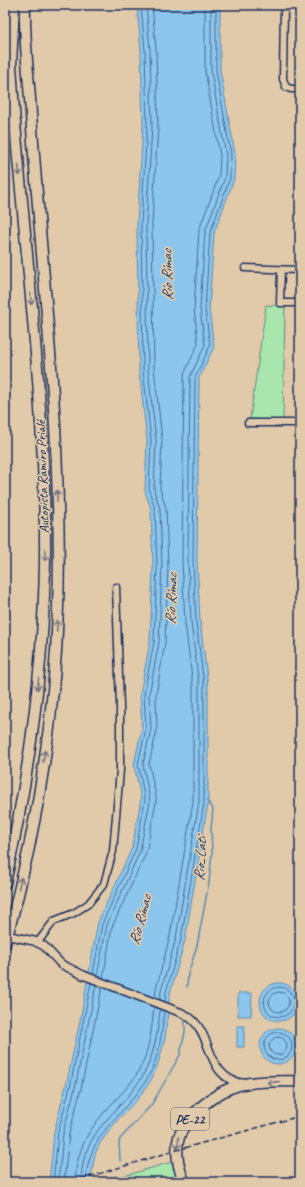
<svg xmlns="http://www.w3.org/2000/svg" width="305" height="1187" viewBox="0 0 305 1187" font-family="Caveat,sans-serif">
<rect width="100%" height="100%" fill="#e1caaa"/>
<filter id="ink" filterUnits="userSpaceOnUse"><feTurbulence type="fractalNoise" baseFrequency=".025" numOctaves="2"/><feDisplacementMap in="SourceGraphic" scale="8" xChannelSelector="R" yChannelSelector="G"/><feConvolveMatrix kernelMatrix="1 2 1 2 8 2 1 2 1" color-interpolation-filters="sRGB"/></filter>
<g filter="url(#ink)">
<path fill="#a8e6ad" stroke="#628a86" d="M 266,305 L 285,306 L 283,420 L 250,419 Z
M 168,1163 L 176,1163 L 181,1182 L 101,1182 L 108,1177 L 124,1176 Z"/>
<path fill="#8cc6ec" stroke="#5f8ab3" d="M 137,5 L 220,5 L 220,70 L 235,154 L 234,179 L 214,233 L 209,309 L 214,347 L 199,378 L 197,561 L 200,621 L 208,685 L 208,803 L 185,940 L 170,993 L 165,1039 L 157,1067 L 151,1080 L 137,1100 L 119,1118 L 100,1143 L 95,1154 L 90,1182 L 49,1182 L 52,1155 L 54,1132 L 66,1086 L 81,1016 L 98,922 L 132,848 L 141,799 L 134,764 L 142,728 L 140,694 L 150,642 L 153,566 L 151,509 L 145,491 L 147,440 L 139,370 L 137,224 L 143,126 L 141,50 Z
M260 1002a19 19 0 1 1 38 0a19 19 0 1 1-38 0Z
M 238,993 L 252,993 L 251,1016 L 238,1016 Z
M 237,1026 L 244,1026 L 244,1047 L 237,1047 Z
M260 1046a18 18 0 1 1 36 0a18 18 0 1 1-36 0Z"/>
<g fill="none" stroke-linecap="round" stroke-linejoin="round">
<path stroke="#486b97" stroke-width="1" d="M 93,974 L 102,924 L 136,849 L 145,800 L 138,764 L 146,729 L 144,694 L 154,642 L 157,566 L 155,509 L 149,490 L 151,440 L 143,369 L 141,224 L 147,126 L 145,50 L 141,5
M 97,976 L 107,925 L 140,851 L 150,801 L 143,764 L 151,729 L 149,695 L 159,642 L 162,566 L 160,509 L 154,490 L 156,440 L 148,369 L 146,224 L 152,126 L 150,50 L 146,5
M 103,978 L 112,927 L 146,853 L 156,802 L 156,796 L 149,764 L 157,730 L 156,695 L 165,643 L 168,566 L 166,508 L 160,489 L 162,439 L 154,368 L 152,224 L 158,126 L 156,49 L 152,5
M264 1002a15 15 0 1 1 30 0a15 15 0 1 1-30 0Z
M269 1002a10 10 0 1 1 20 0a10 10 0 1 1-20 0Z
M 155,998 L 156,989 L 170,936 L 193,802 L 193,686 L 185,623 L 182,561 L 184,377 L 185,372 L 198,344 L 194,309 L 199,230 L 219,176 L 220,155 L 205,71 L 205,5
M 160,1000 L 161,991 L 176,938 L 199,802 L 199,685 L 191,622 L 188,561 L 190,377 L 205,345 L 200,309 L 205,232 L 225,177 L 226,155 L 211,72 L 211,5
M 165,1002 L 166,992 L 181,939 L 204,803 L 204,685 L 196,622 L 193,561 L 195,378 L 210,346 L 205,309 L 210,233 L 230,178 L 231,155 L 216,71 L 216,5
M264 1046a14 14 0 1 1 28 0a14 14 0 1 1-28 0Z
M269 1046a9 9 0 1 1 18 0a9 9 0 1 1-18 0Z
M 53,1182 L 56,1156 L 58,1132 L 70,1087 L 91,983
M 58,1182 L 61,1156 L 63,1133 L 75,1088 L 96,985
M 64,1182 L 69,1134 L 81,1089 L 102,987
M 75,1182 C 76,1151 88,1130 108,1108 C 119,1096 130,1086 138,1072 C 149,1053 152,1029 154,1007
M 81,1182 C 82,1129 118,1116 142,1077 C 154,1057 158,1032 160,1009
M 86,1182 C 87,1132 124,1117 147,1079 C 159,1059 162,1034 164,1011"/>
<path stroke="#5f8ab3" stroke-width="1.5" d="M 78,5 L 79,9
M 187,987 L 188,974 L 197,946 L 209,882 L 212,853 L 211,829 L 213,809 L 207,801
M 120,1161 L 119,1142 L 120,1139 L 152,1104 L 180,1055 L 185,1032 L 185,1017
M 124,1179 L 125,1182"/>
<g stroke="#1b2f5e" stroke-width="9">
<path id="minor" d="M 284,5 L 283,79 L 286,87 L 291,89 L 300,89
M 245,268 L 300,270
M 281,270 L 280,303 L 300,303
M 248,423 L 300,423
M 38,942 L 54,921 L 74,913 L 88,904 L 104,884 L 113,851 L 120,770 L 120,706 L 116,587"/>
</g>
<g stroke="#1b2f5e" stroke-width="10">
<path id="tertiary" d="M 5,935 L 34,941 L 44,946 L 61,964 L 83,975 L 182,1013 C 217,1029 201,1077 244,1084"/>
</g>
<g stroke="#1b2f5e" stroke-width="13">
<path id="trunk" d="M 5,883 C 29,776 44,668 45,558 C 46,409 26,260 14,111 L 11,65 L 14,5
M 5,944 C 36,835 55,719 58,607 C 60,547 58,486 55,426 C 49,322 38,218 31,114 C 29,78 24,41 25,5
M 185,1182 C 178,1170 175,1150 179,1137 C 186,1115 217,1091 239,1085 C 258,1080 281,1082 300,1081"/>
</g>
<use href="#minor" stroke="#e1caaa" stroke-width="6"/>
<use href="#tertiary" stroke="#e1caaa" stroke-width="7"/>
<use href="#trunk" stroke="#e1caaa" stroke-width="10"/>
<path stroke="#1b2f5e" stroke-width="1.5" stroke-dasharray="6 3" stroke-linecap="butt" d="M 72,1182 L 177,1150 L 300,1116"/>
</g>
<defs><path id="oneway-shaft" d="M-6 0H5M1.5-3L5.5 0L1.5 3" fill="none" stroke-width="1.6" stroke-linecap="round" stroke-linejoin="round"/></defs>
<g stroke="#747580">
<use href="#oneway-shaft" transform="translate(19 170) rotate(85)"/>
<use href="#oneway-shaft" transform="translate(31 299) rotate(85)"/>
<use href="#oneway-shaft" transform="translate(57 496) rotate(-92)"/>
<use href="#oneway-shaft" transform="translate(45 555) rotate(90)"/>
<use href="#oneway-shaft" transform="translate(57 626) rotate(-87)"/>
<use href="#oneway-shaft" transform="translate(38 684) rotate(96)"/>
<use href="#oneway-shaft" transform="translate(44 756) rotate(-80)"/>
<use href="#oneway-shaft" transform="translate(20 883) rotate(-76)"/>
<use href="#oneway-shaft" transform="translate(273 1082) rotate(176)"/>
<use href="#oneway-shaft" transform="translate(178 1143) rotate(98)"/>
</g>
</g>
<g text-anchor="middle" stroke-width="3.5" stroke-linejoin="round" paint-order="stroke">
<rect fill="#e1caaa" stroke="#565e75" stroke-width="1" x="171" y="1108" width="38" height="22" rx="3"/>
<g font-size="13" font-weight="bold" fill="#1b2f5e">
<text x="190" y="1124">PE-22</text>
</g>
<g font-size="14" fill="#1b2f5e" stroke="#e1caaa">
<text transform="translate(42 477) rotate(-92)" y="5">Autopista Ramiro Prialé</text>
</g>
<g font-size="15" font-style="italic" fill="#263e6c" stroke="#e1caaa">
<text transform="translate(167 275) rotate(-91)" y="5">Río Rímac</text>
<text transform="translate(171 599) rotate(-88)" y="5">Río Rímac</text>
<text transform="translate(200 859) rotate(-87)" y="5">Rio_Lati</text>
<text transform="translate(140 920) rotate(-75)" y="5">Río Rímac</text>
</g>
</g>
<rect width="305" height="1187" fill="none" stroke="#e1caaa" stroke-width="20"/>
<rect x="10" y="10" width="285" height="1167" fill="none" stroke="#1b2f5e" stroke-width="1.5" filter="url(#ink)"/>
</svg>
